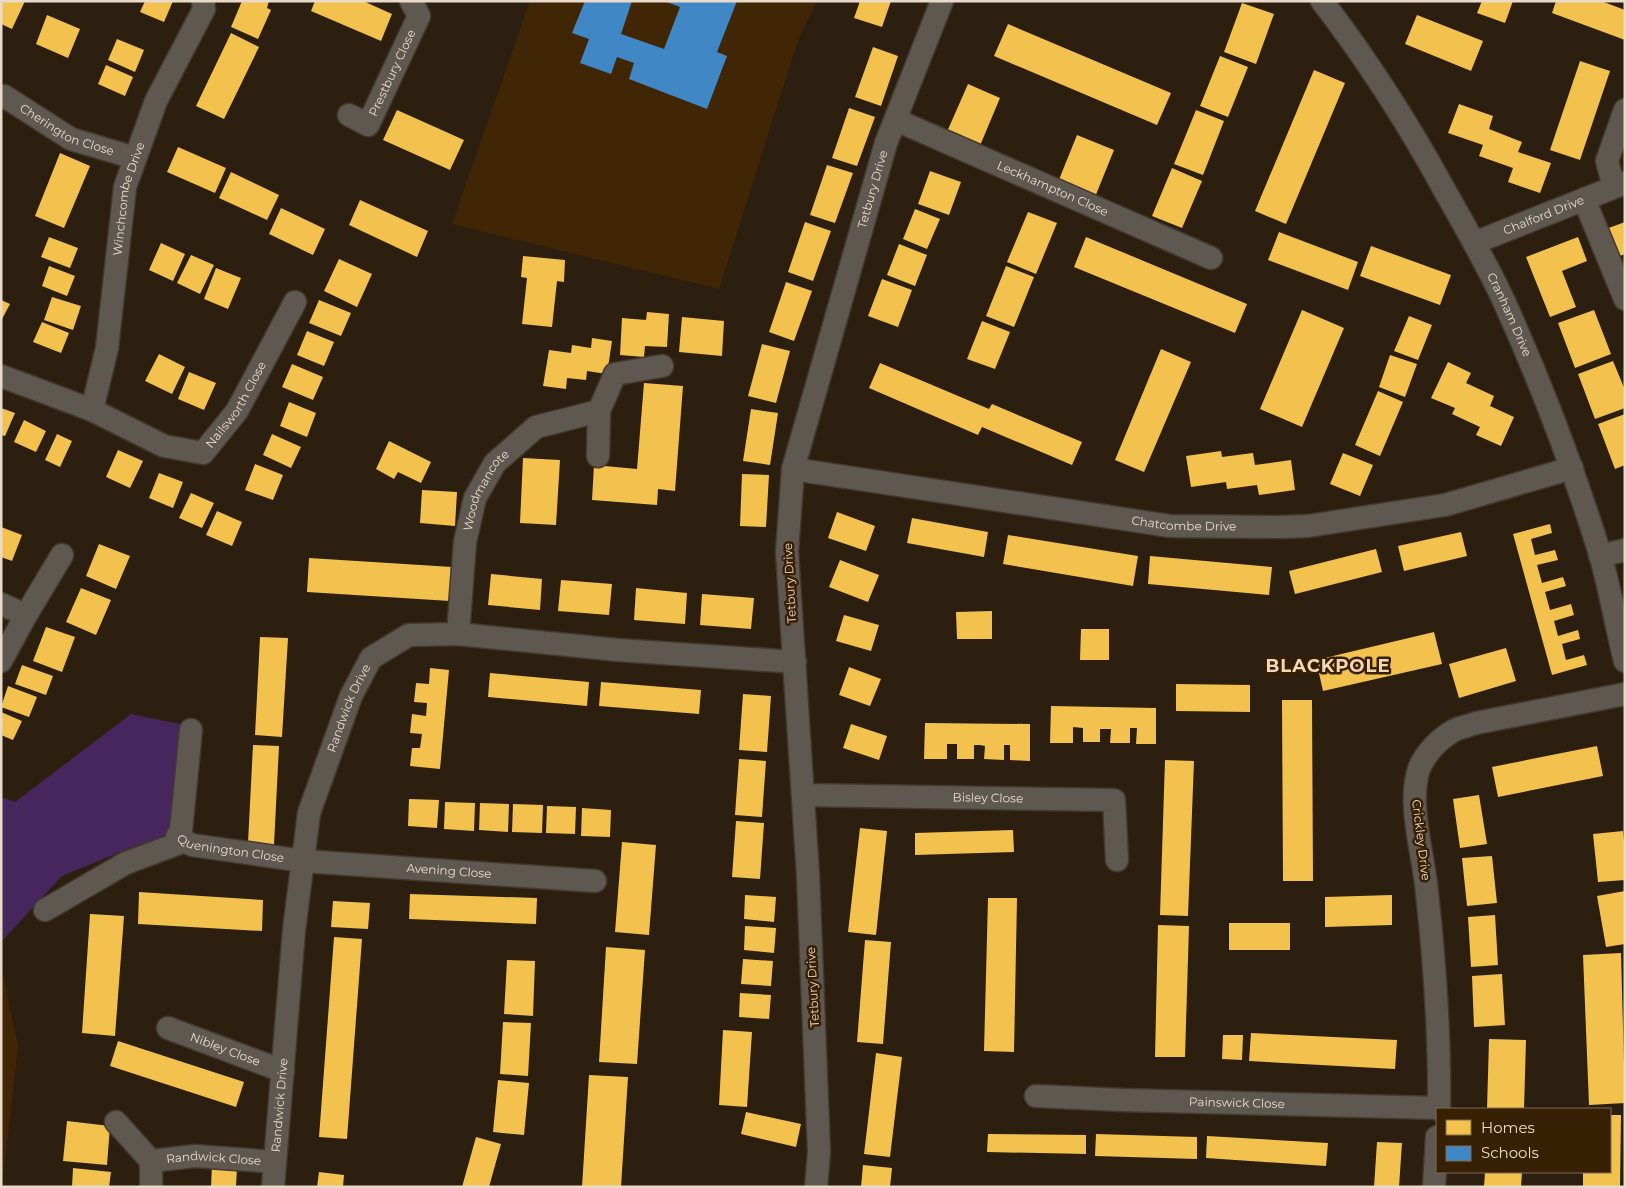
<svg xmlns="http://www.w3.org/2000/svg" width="1626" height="1188" viewBox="0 0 1626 1188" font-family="Montserrat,sans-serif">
<rect width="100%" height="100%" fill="#2c1f10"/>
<path fill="#412605" d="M 530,1 L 817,1 L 799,37 L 719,289 L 452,224 Z
M 1,965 L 18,1046 L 2,1187 L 1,1187 Z"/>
<path fill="#47265d" d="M 131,714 L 189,726 L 179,847 L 135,846 L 62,876 L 1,942 L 1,797 L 15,802 Z"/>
<path fill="#f2c14e" d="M 1,1 L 25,1 L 12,29 L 1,24 Z
M 145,1 L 173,1 L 164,22 L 140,12 Z
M 242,1 L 269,1 L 267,8 L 271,10 L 258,39 L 231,27 Z
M 315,1 L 363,1 L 392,14 L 381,41 L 311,11 Z
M 860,1 L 891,1 L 882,27 L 854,18 Z
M 1482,1 L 1513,1 L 1505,23 L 1477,13 Z
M 1556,1 L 1601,1 L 1625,10 L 1625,40 L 1552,13 Z
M 1242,3 L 1274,14 L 1256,64 L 1224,52 Z
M 47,15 L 80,29 L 68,58 L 36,44 Z
M 1417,15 L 1483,41 L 1471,71 L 1405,44 Z
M 1008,24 L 1171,93 L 1157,125 L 994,56 Z
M 231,33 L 259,47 L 224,119 L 196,106 Z
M 117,39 L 144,50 L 135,72 L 108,60 Z
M 873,47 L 898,56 L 881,106 L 855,97 Z
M 1220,56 L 1248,67 L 1228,117 L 1200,106 Z
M 1580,61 L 1610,71 L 1580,160 L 1550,150 Z
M 106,65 L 133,77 L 125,96 L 98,84 Z
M 1314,70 L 1345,83 L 1286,224 L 1255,211 Z
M 968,84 L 1000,98 L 979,148 L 946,134 Z
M 1459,104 L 1493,116 L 1489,129 L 1522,142 L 1518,152 L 1551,163 L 1540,193 L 1508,182 L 1513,168 L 1479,156 L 1483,145 L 1448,133 Z
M 849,108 L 875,117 L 857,166 L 832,158 Z
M 397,110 L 464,140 L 450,170 L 383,140 Z
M 1196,110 L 1224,121 L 1203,175 L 1174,164 Z
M 1077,135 L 1114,150 L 1095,197 L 1058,182 Z
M 178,147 L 226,168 L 215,193 L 167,172 Z
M 60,153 L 90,166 L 64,228 L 35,216 Z
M 827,165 L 853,173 L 835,223 L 810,215 Z
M 1172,168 L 1202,181 L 1182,228 L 1152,216 Z
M 930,171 L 961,182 L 949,215 L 918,204 Z
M 231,172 L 279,195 L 267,220 L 219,198 Z
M 360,200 L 428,231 L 417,257 L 349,225 Z
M 281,208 L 325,229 L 313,255 L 269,234 Z
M 915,209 L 940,219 L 927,249 L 903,239 Z
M 1028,212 L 1057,223 L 1036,274 L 1007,262 Z
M 805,222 L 831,231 L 813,281 L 788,272 Z
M 1625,222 L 1625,254 L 1617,257 L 1606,229 Z
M 1279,232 L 1358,262 L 1348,290 L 1268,260 Z
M 49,237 L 78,248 L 70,268 L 41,257 Z
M 1086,237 L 1247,304 L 1235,333 L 1074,267 Z
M 1578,237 L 1587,261 L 1562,271 L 1576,307 L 1550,317 L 1526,257 Z
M 161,243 L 185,254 L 173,281 L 149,270 Z
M 899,244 L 927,255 L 915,286 L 887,275 Z
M 1371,246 L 1451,275 L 1440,305 L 1360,276 Z
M 191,255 L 214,265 L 200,294 L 177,283 Z
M 523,256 L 565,260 L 564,282 L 557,281 L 552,327 L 522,324 L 527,278 L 521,277 Z
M 339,259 L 372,274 L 357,307 L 324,291 Z
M 49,266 L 75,276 L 67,296 L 42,286 Z
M 1006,266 L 1034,277 L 1014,327 L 986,316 Z
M 216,268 L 241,278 L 228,309 L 204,299 Z
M 882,279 L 912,290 L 898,327 L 868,316 Z
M 786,282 L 812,291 L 794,341 L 769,332 Z
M 52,297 L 81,306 L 73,330 L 44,320 Z
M 1,300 L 10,304 L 1,321 Z
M 319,300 L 351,313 L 341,336 L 309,323 Z
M 1302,310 L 1344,328 L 1302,427 L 1260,409 Z
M 1594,310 L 1611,354 L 1575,368 L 1558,323 Z
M 647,312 L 669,314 L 667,347 L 645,346 L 644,357 L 620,355 L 622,318 L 646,320 Z
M 1409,316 L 1432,325 L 1418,360 L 1394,351 Z
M 682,317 L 724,321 L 722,356 L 679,352 Z
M 982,321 L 1010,332 L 995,369 L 967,359 Z
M 42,322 L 69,333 L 61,353 L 33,342 Z
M 307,331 L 334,342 L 324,366 L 297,355 Z
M 592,338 L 612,341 L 607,374 L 587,371 L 586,380 L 567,378 L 566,389 L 543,386 L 549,350 L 571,353 L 572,345 L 591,348 Z
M 762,344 L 790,351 L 776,403 L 748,396 Z
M 1161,349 L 1191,362 L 1144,472 L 1115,460 Z
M 159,354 L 185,367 L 172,394 L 145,381 Z
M 1390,355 L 1417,364 L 1405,397 L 1379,387 Z
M 1613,361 L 1625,390 L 1625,408 L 1595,419 L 1578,374 Z
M 1448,362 L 1471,373 L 1466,383 L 1494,396 L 1490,406 L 1514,417 L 1501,446 L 1476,435 L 1480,427 L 1452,414 L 1455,408 L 1431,398 Z
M 880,363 L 989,409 L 992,404 L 1082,442 L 1072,465 L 982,427 L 978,435 L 869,388 Z
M 292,364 L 323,377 L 313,400 L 282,387 Z
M 189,372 L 216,383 L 204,410 L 178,399 Z
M 644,383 L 683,386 L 675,491 L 658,489 L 657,505 L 592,500 L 594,465 L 637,469 Z
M 1378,391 L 1403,402 L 1380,456 L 1355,445 Z
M 289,402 L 316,413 L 307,437 L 280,426 Z
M 1,408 L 15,413 L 5,436 L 1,435 Z
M 751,409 L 778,413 L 770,465 L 743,461 Z
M 1625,414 L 1625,465 L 1615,469 L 1598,424 Z
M 24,420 L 46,431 L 36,452 L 14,442 Z
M 57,434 L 72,441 L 60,467 L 45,460 Z
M 272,434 L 301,447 L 291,468 L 263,455 Z
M 389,441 L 431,462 L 421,483 L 398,472 L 394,479 L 376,469 Z
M 118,450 L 143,461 L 130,488 L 106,477 Z
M 1221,451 L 1222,457 L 1253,453 L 1255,465 L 1291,460 L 1295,490 L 1259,495 L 1257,485 L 1227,489 L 1226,482 L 1191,487 L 1186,456 Z
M 1343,453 L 1373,465 L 1360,496 L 1330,484 Z
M 523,458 L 560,460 L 556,525 L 520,523 Z
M 255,464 L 283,475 L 273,500 L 245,490 Z
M 159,473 L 183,482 L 173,508 L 149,498 Z
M 742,474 L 769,475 L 766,527 L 740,526 Z
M 422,490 L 457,492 L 455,526 L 420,523 Z
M 191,493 L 214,503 L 202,528 L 179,518 Z
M 217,511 L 242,522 L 232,546 L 206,535 Z
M 837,512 L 875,526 L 866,551 L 828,538 Z
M 912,518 L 988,532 L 984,557 L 907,543 Z
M 1550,524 L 1552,533 L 1531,539 L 1535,555 L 1555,550 L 1558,560 L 1537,565 L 1542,583 L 1563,577 L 1566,586 L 1545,592 L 1550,610 L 1571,604 L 1574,615 L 1554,621 L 1558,636 L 1578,630 L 1580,639 L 1562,644 L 1566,660 L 1584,655 L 1587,665 L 1552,675 L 1513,534 Z
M 1,527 L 22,535 L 12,561 L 1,557 Z
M 1461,532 L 1467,556 L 1404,571 L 1398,546 Z
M 1008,535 L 1138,556 L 1133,586 L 1003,564 Z
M 99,544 L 130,556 L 116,589 L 86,576 Z
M 1376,549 L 1382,572 L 1295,594 L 1289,571 Z
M 1150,556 L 1272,567 L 1269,595 L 1148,584 Z
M 309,558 L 452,567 L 450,601 L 307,592 Z
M 840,560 L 879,575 L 868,602 L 829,587 Z
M 491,574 L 542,579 L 540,610 L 488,605 Z
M 561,580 L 612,584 L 609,615 L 558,611 Z
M 81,588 L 111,600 L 96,635 L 66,622 Z
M 636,588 L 687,593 L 685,624 L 634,620 Z
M 702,594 L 754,598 L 751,629 L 700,625 Z
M 992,611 L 992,639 L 957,639 L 956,612 Z
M 844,615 L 879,625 L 871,651 L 836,641 Z
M 46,627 L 75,637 L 62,672 L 33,661 Z
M 1081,629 L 1109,629 L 1109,660 L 1080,660 Z
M 1434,632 L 1442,664 L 1323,691 L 1316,660 Z
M 260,637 L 288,638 L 282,737 L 255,735 Z
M 1506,648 L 1516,681 L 1459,698 L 1449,664 Z
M 22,665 L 53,676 L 46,695 L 15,684 Z
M 849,667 L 881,679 L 870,706 L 839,695 Z
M 430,668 L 449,670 L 440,769 L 410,766 L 412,748 L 420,748 L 422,734 L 410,733 L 412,714 L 426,716 L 427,703 L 414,702 L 416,683 L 429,684 Z
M 490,673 L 589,682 L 587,706 L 488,697 Z
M 601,682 L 701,690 L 699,714 L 599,706 Z
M 1176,684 L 1250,685 L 1250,712 L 1176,711 Z
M 8,686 L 37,697 L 29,717 L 1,707 Z
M 743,694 L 771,696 L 767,752 L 739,750 Z
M 1282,700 L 1312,700 L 1313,881 L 1283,881 Z
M 1051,706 L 1156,708 L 1156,744 L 1136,744 L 1137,728 L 1130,728 L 1130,743 L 1110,743 L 1111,729 L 1100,729 L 1100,742 L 1083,742 L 1083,728 L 1073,727 L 1073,743 L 1050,743 Z
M 1,712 L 22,721 L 13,740 L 1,735 Z
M 925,723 L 1030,724 L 1030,761 L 1010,760 L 1010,745 L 1004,745 L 1004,760 L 984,759 L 985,746 L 980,745 L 974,745 L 974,759 L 957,759 L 957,744 L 947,744 L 947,759 L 924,759 Z
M 851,724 L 887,736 L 879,760 L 843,748 Z
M 253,745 L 279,746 L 274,845 L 248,843 Z
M 1597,746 L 1603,776 L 1498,797 L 1492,767 Z
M 739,759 L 766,761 L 762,817 L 735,815 Z
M 1165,760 L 1194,761 L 1188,916 L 1160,915 Z
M 1479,795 L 1487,844 L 1460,848 L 1453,799 Z
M 409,799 L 439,800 L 437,828 L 408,826 Z
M 445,802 L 475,803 L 474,831 L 444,829 Z
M 480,803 L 509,804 L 508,832 L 479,830 Z
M 513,804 L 543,805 L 542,833 L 512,832 Z
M 547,806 L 576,807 L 575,834 L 546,833 Z
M 582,808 L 611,810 L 610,837 L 581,836 Z
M 736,821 L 764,823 L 760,879 L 732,877 Z
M 860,828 L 887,831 L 876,935 L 848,932 Z
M 1013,830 L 1014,852 L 915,855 L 915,833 Z
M 1623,831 L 1625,852 L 1625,880 L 1598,882 L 1593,834 Z
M 622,842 L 656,845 L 649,935 L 615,932 Z
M 1492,856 L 1497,903 L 1467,906 L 1462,858 Z
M 1625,891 L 1625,944 L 1606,947 L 1597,896 Z
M 139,892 L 263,900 L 262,931 L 138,924 Z
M 410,894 L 537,898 L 536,924 L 409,919 Z
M 745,895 L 776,897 L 774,922 L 744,919 Z
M 1392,895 L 1392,925 L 1325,927 L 1325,897 Z
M 988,898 L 1017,898 L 1014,1052 L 984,1051 Z
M 333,901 L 370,903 L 368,929 L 331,927 Z
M 90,914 L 124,916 L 115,1036 L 82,1033 Z
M 1495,915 L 1498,965 L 1471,967 L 1468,917 Z
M 1229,923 L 1290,923 L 1290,950 L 1229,950 Z
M 1158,925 L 1189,926 L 1185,1057 L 1155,1057 Z
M 745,926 L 776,928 L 774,953 L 744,950 Z
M 334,937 L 362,939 L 347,1139 L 319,1137 Z
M 865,940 L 891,942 L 883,1044 L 857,1042 Z
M 606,947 L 645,950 L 637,1064 L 599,1062 Z
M 1621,953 L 1625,1103 L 1589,1105 L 1583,955 Z
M 743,959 L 773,961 L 771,986 L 741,984 Z
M 507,960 L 535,961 L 533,1016 L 504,1014 Z
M 1502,974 L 1505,1025 L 1474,1027 L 1472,976 Z
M 740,993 L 771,995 L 769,1019 L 739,1017 Z
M 503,1022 L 531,1023 L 528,1076 L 500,1074 Z
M 723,1030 L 752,1032 L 747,1107 L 719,1105 Z
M 1251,1033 L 1397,1040 L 1395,1069 L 1249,1061 Z
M 1223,1035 L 1243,1035 L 1242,1060 L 1222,1059 Z
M 1489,1039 L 1526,1040 L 1524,1109 L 1487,1109 Z
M 118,1041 L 244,1082 L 236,1107 L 110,1066 Z
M 876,1053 L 902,1057 L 890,1157 L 864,1154 Z
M 589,1075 L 628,1077 L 621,1187 L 582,1187 Z
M 498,1080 L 529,1083 L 524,1135 L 493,1132 Z
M 746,1112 L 801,1124 L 796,1147 L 741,1134 Z
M 1610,1115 L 1621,1115 L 1620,1187 L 1583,1187 L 1583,1172 L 1610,1172 Z
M 67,1121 L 110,1126 L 107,1165 L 63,1161 Z
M 988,1134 L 1086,1135 L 1086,1154 L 987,1152 Z
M 1096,1134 L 1197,1137 L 1197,1159 L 1095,1156 Z
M 1207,1136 L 1328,1143 L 1326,1166 L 1206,1158 Z
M 476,1137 L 501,1144 L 489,1187 L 462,1187 Z
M 1377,1142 L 1402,1143 L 1399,1187 L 1374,1187 Z
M 212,1165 L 237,1167 L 236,1187 L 211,1187 Z
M 863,1165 L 892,1168 L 890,1187 L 861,1187 Z
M 73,1168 L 111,1172 L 109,1187 L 72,1187 Z
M 319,1172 L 344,1175 L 343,1187 L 317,1187 Z
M 1485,1172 L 1522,1172 L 1521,1187 L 1484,1187 Z"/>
<path fill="#3f88c5" d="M 585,1 L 632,1 L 621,34 L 664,49 L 680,7 L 664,1 L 737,1 L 717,52 L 727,56 L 707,109 L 629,79 L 634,63 L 617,57 L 611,74 L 580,63 L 589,39 L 572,33 Z"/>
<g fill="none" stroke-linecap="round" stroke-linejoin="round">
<g stroke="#44392d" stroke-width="25">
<g id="minor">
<path id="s1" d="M 1322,1 C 1368,61 1409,125 1445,191 C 1465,226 1485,261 1502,297 C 1540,380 1573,467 1600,554 C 1610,589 1616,625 1625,661"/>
<path id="s2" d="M 4,96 L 71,139 L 135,158"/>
<path id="s3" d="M 349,115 L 368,125 L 419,16 L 411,1"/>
<path id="s4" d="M 896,120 L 1211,258"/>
<path d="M 1614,187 L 1607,161 L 1625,110"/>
<path d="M 1584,199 L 1625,299"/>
<path id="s5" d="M 1474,243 L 1625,183"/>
<path id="s6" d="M 1,376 L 92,410 L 164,446 L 203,453 L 237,411 L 295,302"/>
<path id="s7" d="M 92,410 L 107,348 L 125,187 L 156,101 L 204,9 L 203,1"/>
<path d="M 598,456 L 599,411 L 615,374 L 662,366"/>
<path id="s8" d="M 793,469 L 1170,526 L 1284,527 L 1308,526 L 1445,505 L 1572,468"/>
<path d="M 1600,556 L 1625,550"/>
<path d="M 1,604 L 26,615"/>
<path id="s9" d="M 458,634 L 465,542 L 475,498 L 495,463 L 536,427 L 599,411"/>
<path d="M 1,661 L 26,615 L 62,555"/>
<path id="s10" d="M 191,730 L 181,830 L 177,837 L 192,845 L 303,861 L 595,881"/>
<path id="s11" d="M 803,795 L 1114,800 L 1117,860"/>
<path d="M 45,910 L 126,863 L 185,841"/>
<path id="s12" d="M 168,1028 L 283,1071"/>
<path id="s13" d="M 1036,1096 L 1121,1100 L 1439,1108"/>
<path d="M 1439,1109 C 1440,1037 1435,965 1427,893 C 1424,856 1407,804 1419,769 C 1425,753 1440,738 1455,730 C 1461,727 1469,726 1476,723 L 1625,694"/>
<path d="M 116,1122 L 151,1161"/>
<path id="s14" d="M 151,1187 L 151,1161 L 195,1156 L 275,1162"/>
<path id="s15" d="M 273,1187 L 294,930 L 309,813 L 351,696 L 371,658 L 409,635 L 458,634 L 618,650 L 795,662"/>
<path id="s16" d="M 816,1187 L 819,1152 L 808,875 L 787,552 L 793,469 L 886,143 L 942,1"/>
<path d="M 1434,1187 L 1437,1137"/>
</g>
</g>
<use href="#minor" stroke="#5f5851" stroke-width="22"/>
</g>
<g text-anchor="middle" stroke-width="5" stroke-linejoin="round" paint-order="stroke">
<g font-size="12" fill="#e9daca" stroke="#382004">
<text dy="4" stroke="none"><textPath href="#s3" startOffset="79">Prestbury Close</textPath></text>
<text dy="4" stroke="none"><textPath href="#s2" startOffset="72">Cherington Close</textPath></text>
<text dy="4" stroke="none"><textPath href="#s16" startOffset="1010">Tetbury Drive</textPath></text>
<text dy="4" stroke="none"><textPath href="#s4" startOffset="171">Leckhampton Close</textPath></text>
<text dy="4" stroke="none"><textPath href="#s7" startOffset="215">Winchcombe Drive</textPath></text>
<text dy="4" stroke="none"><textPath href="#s5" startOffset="75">Chalford Drive</textPath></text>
<text dy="4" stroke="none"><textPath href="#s1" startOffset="366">Cranham Drive</textPath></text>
<text dy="4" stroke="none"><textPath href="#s6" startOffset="276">Nailsworth Close</textPath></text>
<text dy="4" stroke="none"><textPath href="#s9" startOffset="149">Woodmancote</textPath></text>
<text dy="4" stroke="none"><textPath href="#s8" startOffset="395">Chatcombe Drive</textPath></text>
<text transform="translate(790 583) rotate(-93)" y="4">Tetbury Drive</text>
<text dy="4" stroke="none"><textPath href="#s15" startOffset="488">Randwick Drive</textPath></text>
<text dy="4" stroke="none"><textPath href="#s11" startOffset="185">Bisley Close</textPath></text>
<text transform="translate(1421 840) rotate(83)" y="4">Crickley Drive</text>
<text dy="4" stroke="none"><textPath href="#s10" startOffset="164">Quenington Close</textPath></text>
<text dy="4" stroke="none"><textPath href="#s10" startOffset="384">Avening Close</textPath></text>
<text transform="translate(813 987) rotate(-93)" y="4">Tetbury Drive</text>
<text dy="4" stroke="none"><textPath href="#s12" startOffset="61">Nibley Close</textPath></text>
<text dy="4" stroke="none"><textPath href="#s13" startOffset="201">Painswick Close</textPath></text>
<text dy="4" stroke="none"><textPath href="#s15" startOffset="82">Randwick Drive</textPath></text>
<text dy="4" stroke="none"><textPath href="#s14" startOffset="89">Randwick Close</textPath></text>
</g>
<g font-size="18" font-weight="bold" letter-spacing="1" fill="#f5d6b7" stroke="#382004">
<text x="1328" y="672">BLACKPOLE</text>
</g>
</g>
<rect width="1626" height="1188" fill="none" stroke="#e9daca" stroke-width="5"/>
<rect x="1436" y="1108" width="175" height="65" fill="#382004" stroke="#7f6a53"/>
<rect x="1446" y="1120" width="25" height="15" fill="#f2c14e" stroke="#7f6a53"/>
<text x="1481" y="1133" font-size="15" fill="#e9daca">Homes</text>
<rect x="1446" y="1146" width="25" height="15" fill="#3f88c5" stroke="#7f6a53"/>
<text x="1481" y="1158" font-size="15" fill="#e9daca">Schools</text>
</svg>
